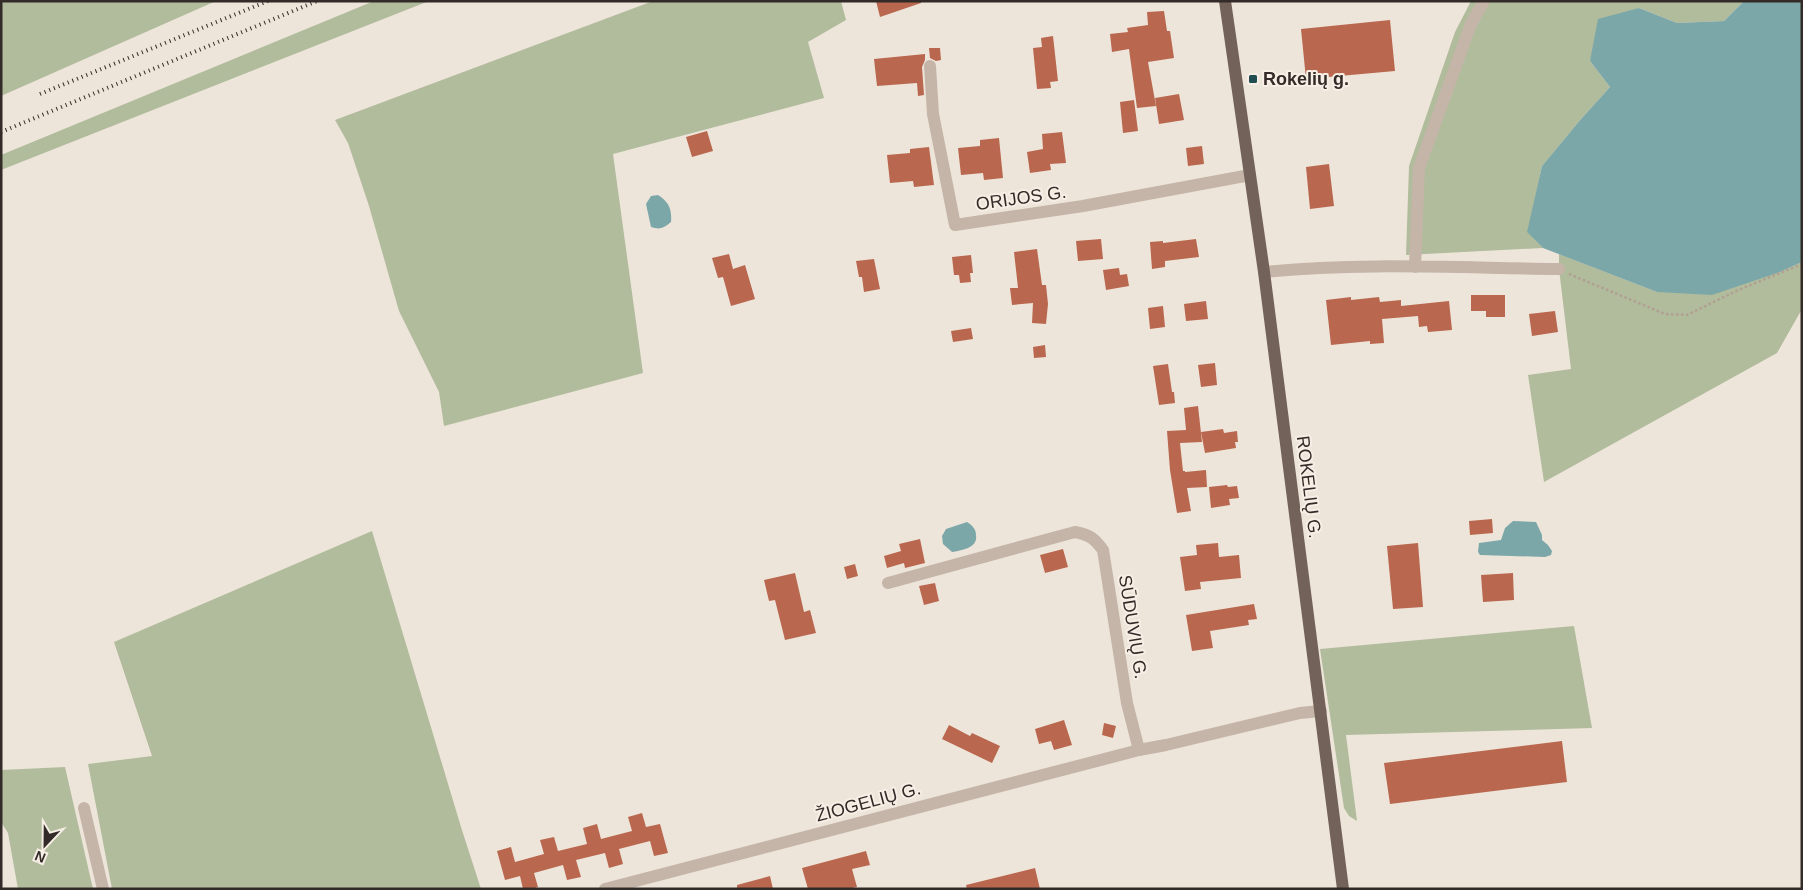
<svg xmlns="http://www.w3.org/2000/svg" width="1803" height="890" viewBox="0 0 1803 890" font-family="Arial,sans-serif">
<rect width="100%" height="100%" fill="#eee5da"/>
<path fill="#b1bc9c" d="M 1,1 L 216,1 L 1,96 Z
M 374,1 L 429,1 L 1,170 L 1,155 Z
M 653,1 L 841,1 L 846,20 L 808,42 L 824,98 L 613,154 L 643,373 L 444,426 L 439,392 L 399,311 L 369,206 L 348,143 L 335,120 Z
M 1471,1 L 1744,1 L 1724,21 L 1677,23 L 1639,8 L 1590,61 L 1610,87 L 1581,119 L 1542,166 L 1528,232 L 1543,248 L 1406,255 L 1409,166 L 1455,32 Z
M 1559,254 L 1657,292 L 1780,272 L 1802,262 L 1802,309 L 1777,353 L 1544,482 L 1528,375 L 1571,369 L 1559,269 Z
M 372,531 L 461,827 L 481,889 L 112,889 L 88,764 L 152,756 L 114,642 Z
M 1574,626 L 1592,728 L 1346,735 L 1357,821 L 1349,816 L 1344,808 L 1320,649 Z
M 65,767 L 93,889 L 18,889 L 8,833 L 1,822 L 1,770 Z"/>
<path fill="#7ca7a9" d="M 1744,1 L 1802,1 L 1802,262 L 1780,272 L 1712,295 L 1657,292 L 1543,248 L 1527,232 L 1542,166 L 1581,119 L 1610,87 L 1590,61 L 1598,19 L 1639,8 L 1677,23 L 1724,21 Z
M 658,195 C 669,202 672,209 671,222 C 664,228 660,230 651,227 L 646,204 L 651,196 Z
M 1513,521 L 1536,522 L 1542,535 L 1542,540 L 1548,545 L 1552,551 L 1551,555 L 1545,557 L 1480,555 L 1478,552 L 1479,543 L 1501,540 L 1505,528 Z
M 967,522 C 972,525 976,529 976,535 C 978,548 962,550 952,552 L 943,544 L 942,536 L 946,529 Z"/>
<path fill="#b9674e" d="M 876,1 L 921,1 L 921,3 L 880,17 Z
M 1164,11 L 1167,31 L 1170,31 L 1174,58 L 1148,62 L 1156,106 L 1137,108 L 1129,49 L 1112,52 L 1110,34 L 1128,32 L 1127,28 L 1148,25 L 1147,12 Z
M 1390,20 L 1395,71 L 1306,79 L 1301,29 Z
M 1053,36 L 1058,81 L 1050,82 L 1051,88 L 1037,89 L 1033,48 L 1042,47 L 1041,38 Z
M 929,48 L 940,48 L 941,60 L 936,61 L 930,58 Z
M 925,54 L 925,60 L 922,67 L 924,95 L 918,96 L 917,83 L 877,86 L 874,59 Z
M 1179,94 L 1184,120 L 1159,124 L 1155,98 Z
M 1134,100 L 1138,131 L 1123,133 L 1120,102 Z
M 707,131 L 713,151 L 692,157 L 686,137 Z
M 1062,132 L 1066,163 L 1050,164 L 1051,170 L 1030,173 L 1027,152 L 1043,149 L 1042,134 Z
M 999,138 L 1003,178 L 984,180 L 983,173 L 961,175 L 958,148 L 980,146 L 980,140 Z
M 1202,146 L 1204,164 L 1188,166 L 1186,148 Z
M 929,147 L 934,185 L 914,187 L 913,181 L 890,183 L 887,155 L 910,153 L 910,149 Z
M 1329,164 L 1334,206 L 1310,209 L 1306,167 Z
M 1101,239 L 1103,259 L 1078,261 L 1076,241 Z
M 1196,239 L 1199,257 L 1165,261 L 1165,267 L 1152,269 L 1150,242 L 1163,241 L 1163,243 Z
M 1037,249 L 1042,285 L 1046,285 L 1048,304 L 1046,324 L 1032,323 L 1033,303 L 1012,305 L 1010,288 L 1018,288 L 1014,252 Z
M 729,254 L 733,269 L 745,265 L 755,299 L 731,306 L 723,277 L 718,278 L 712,258 Z
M 971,255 L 973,273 L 970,273 L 971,282 L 960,283 L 959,275 L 954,275 L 952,257 Z
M 874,259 L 880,289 L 864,292 L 862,277 L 859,277 L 856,261 Z
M 1119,268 L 1120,275 L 1127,274 L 1129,286 L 1106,290 L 1103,270 Z
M 1471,295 L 1505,295 L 1505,317 L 1486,317 L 1486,311 L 1471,311 Z
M 1351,297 L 1351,300 L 1379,297 L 1380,302 L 1401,300 L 1401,306 L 1449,301 L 1452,330 L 1428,332 L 1427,326 L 1419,327 L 1418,316 L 1382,319 L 1384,343 L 1370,344 L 1370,341 L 1331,345 L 1326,300 Z
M 1206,301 L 1208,319 L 1186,321 L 1184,304 Z
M 1163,306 L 1165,327 L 1150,329 L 1148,308 Z
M 1555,311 L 1558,332 L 1532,336 L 1529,314 Z
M 971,328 L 973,339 L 953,342 L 951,331 Z
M 1045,345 L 1046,357 L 1034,358 L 1033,347 Z
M 1215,363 L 1217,385 L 1201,387 L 1198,365 Z
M 1168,364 L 1172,392 L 1174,392 L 1175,403 L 1159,405 L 1153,366 Z
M 1198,406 L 1202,442 L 1180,443 L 1183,471 L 1185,471 L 1185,472 L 1206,470 L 1207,487 L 1187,488 L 1191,511 L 1177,513 L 1170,470 L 1167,431 L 1186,430 L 1184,408 Z
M 1223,429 L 1224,433 L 1237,431 L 1238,442 L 1235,442 L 1236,448 L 1205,453 L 1201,432 Z
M 1227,485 L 1228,487 L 1237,486 L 1239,498 L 1229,499 L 1230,505 L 1211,508 L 1209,487 Z
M 1492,519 L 1493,533 L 1470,535 L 1469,521 Z
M 920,539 L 925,563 L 905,568 L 904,563 L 887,568 L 884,556 L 901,551 L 899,544 Z
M 1218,543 L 1219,557 L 1239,555 L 1241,578 L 1200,582 L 1201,589 L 1185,591 L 1180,557 L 1197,555 L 1196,545 Z
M 1418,543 L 1423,607 L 1393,609 L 1387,546 Z
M 1063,549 L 1068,567 L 1045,573 L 1040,555 Z
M 855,564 L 858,576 L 847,579 L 844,567 Z
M 795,573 L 804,612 L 810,610 L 816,633 L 785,640 L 775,600 L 769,601 L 764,580 Z
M 1513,573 L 1514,600 L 1483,602 L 1481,575 Z
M 935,583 L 939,601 L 924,605 L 919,586 Z
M 1254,604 L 1257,619 L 1248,620 L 1249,625 L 1210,631 L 1213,648 L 1192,651 L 1186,615 Z
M 1064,720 L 1072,745 L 1054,750 L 1051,741 L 1039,744 L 1035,729 Z
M 1104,723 L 1116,726 L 1113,738 L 1102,735 Z
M 949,725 L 970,736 L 972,733 L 1000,746 L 992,763 L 942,739 Z
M 1562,741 L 1567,782 L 1390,804 L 1384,763 Z
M 642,813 L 646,827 L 660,824 L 668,853 L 654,856 L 650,841 L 619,849 L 623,864 L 609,868 L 605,853 L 576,860 L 581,877 L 567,880 L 563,865 L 534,873 L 538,887 L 532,889 L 523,889 L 520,876 L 505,880 L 497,851 L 511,847 L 515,862 L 544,854 L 540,840 L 554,837 L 558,851 L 587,844 L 583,828 L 597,824 L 601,839 L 632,831 L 628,817 Z
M 866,851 L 870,865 L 852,869 L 857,887 L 848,889 L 808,889 L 802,868 Z
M 1035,868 L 1040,889 L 967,889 L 966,885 Z
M 770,876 L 773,889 L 737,889 L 737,885 Z"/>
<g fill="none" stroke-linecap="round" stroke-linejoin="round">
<path stroke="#b19f92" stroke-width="2.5" stroke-dasharray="2.5 2.5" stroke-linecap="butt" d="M 1569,274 L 1665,314 L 1687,315 L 1736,291 L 1802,264"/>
<path stroke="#c5b5a8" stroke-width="12" d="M 930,66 L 933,114 L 955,225 L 1083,206 L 1250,175
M 1415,267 L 1419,168 L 1471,24 L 1484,1
M 1264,272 C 1361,262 1461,268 1559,269
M 888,583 L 1075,532 C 1090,535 1094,538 1103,550 L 1127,703 L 1139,750
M 84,808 L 103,889
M 605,889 L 1139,750 L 1166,745 L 1300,713 L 1321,711"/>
<path stroke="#73625a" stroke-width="12" d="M 1225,1 L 1264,272 L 1343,889"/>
<path stroke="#332b27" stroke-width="4" stroke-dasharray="1 4" stroke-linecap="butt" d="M 40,94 L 268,1
M 1,132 L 317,1"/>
</g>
<rect fill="#214d50" stroke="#f7efe6" stroke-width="2" x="1248" y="74" width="10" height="10" rx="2.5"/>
<g text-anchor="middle" stroke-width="4" stroke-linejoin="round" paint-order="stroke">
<g font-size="18" font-weight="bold" fill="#332b27" stroke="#f7efe6" text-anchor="start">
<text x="1263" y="85">Rokelių g.</text>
</g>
<g font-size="18" fill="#332b27" stroke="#f7efe6">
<text transform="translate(1021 198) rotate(-8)" y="6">ORIJOS G.</text>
<text transform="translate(1309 487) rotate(83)" y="6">ROKELIŲ G.</text>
<text transform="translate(1133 627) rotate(81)" y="6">SŪDUVIŲ G.</text>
<text transform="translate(868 802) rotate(-15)" y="6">ŽIOGELIŲ G.</text>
</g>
</g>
<rect width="1803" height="890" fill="none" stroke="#332b27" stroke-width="5"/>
<g transform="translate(45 845) rotate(202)" stroke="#f7efe6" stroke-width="4" paint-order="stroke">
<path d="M0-4L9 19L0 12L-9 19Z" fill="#332b27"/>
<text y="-8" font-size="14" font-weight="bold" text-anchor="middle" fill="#332b27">N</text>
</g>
</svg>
